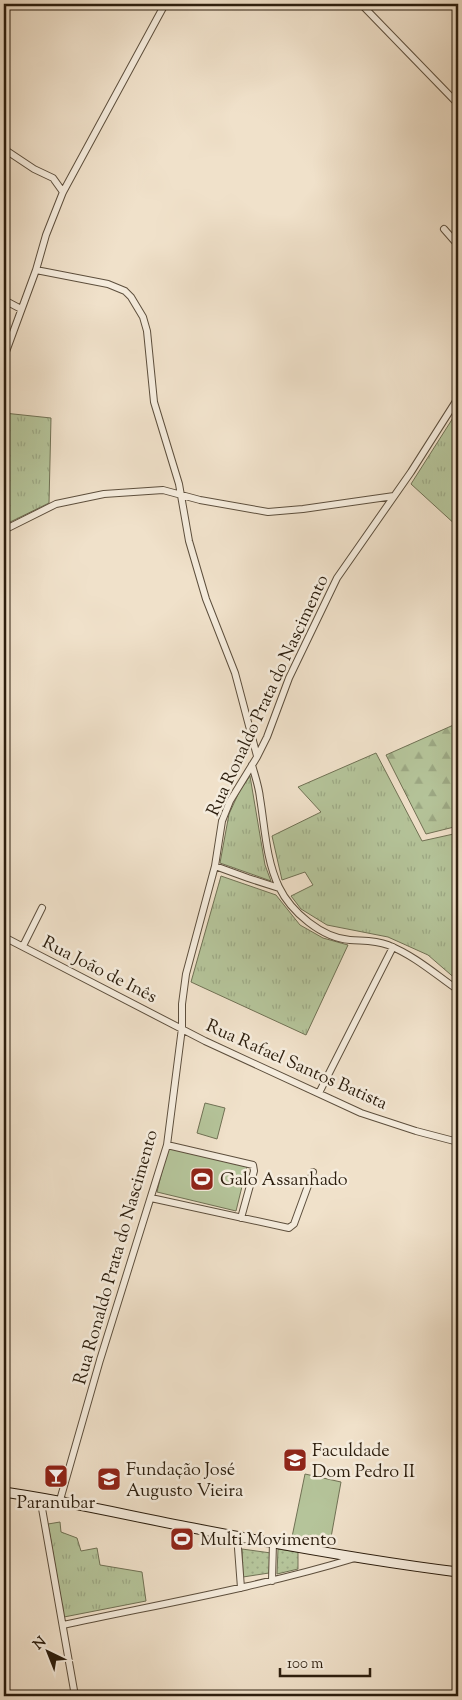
<svg xmlns="http://www.w3.org/2000/svg" width="462" height="1700" viewBox="0 0 462 1700" font-family="'Sorts Mill Goudy',serif">
<defs>
<pattern id="grass-tufts" width="24" height="20" patternUnits="userSpaceOnUse" patternTransform="scale(1.25)"><rect width="24" height="20" fill="#b5c49a"/><path d="M3 7l-1-3M5 7V3M7 7l1-3M15 17l-1-3M17 17v-4M19 17l1-3" fill="none" stroke="#9ca884"/></pattern>
<pattern id="forest-firs" width="22" height="20" patternUnits="userSpaceOnUse" patternTransform="scale(1.25)"><rect width="22" height="20" fill="#b5c49a"/><path d="M5 1l3.5 6h-7zM16 11l3.5 6h-7z" fill="#9ca884"/></pattern>
<pattern id="park-dots" width="8" height="8" patternUnits="userSpaceOnUse" patternTransform="scale(1.25)"><rect width="8" height="8" fill="#b5c49a"/><path d="M2 2h.1M6 6h.1" fill="none" stroke="#9ca884" stroke-width="1.8" stroke-linecap="round"/></pattern>
</defs>
<rect width="100%" height="100%" fill="#f0e1ca"/>
<filter id="stains"><feTurbulence type="fractalNoise" baseFrequency=".004" numOctaves="4"/><feColorMatrix values="0 0 0 0 .2 0 0 0 0 .09 0 0 0 0 .02 0 0 0 .5 -.17"/></filter>
<radialGradient id="worn" r=".72"><stop offset=".6" stop-color="#630" stop-opacity="0"/><stop offset="1" stop-color="#630" stop-opacity=".3"/></radialGradient>
<path fill="url(#grass-tufts)" stroke="#707154" d="M 458,410 L 458,527 L 411,484 Z
M 4,413 L 51,418 L 49,503 L 4,525 Z
M 376,753 L 422,841 L 458,833 L 458,981 L 428,955 L 388,937 L 327,925 L 301,909 L 291,896 L 313,885 L 305,872 L 282,880 L 272,836 L 321,812 L 298,787 Z
M 250,776 L 265,865 L 271,881 L 220,863 L 229,814 L 240,790 Z
M 221,876 L 276,895 L 300,925 L 323,938 L 348,945 L 306,1035 L 191,982 Z
M 60,1522 L 61,1532 L 77,1538 L 81,1551 L 97,1548 L 100,1565 L 142,1572 L 146,1601 L 64,1617 L 48,1524 Z"/>
<path fill="url(#forest-firs)" stroke="#707154" d="M 458,723 L 458,826 L 426,834 L 386,755 Z"/>
<path fill="url(#park-dots)" stroke="#707154" d="M 242,1549 L 271,1553 L 269,1573 L 243,1577 Z
M 278,1549 L 298,1552 L 298,1569 L 277,1574 Z"/>
<path fill="#b5c49a" stroke="#707154" d="M 205,1103 L 225,1108 L 217,1139 L 197,1133 Z
M 168,1146 L 247,1166 L 236,1211 L 157,1192 Z
M 305,1474 L 341,1482 L 330,1543 L 292,1537 Z"/>
<g fill="none" stroke-linecap="round" stroke-linejoin="round">
<g stroke="#5d4f3d" stroke-width="8">
<path id="minor" d="M 165,4 L 63,192 L 46,235 L 36,270 L 108,284 L 125,291 L 131,297 L 143,317 L 147,331 L 154,402 L 179,484 L 189,541 L 206,599 L 235,673 L 257,756
M 361,4 L 458,104
M 4,149 L 34,169 L 53,178 L 63,192
M 444,229 L 458,245
M 4,300 L 21,309
M 4,357 L 36,270
M 4,530 L 56,504 L 104,494 L 163,490 L 200,500 L 268,512 L 303,509 L 394,496
M 252,765 C 255,776 259,787 260,798 C 265,828 266,860 279,887 C 291,912 322,938 350,940 C 364,941 375,940 388,945 C 415,956 435,974 458,990
M 215,866 L 248,878 L 279,888
M 4,937 L 205,1041 L 361,1113 L 416,1131 L 458,1142
M 23,946 L 42,908
M 319,1093 L 393,947
M 167,1145 L 253,1165 L 254,1171 L 241,1218
M 151,1198 L 289,1228 L 294,1224 L 313,1172
M 40,1497 L 75,1696
M 60,1500 L 100,1360 L 167,1145 L 182,1028 L 182,1004 L 186,974 L 215,866 L 222,821 L 230,801 L 257,757 L 267,737 L 289,678 L 337,578 L 411,472 L 458,398
M 237,1535 L 241,1588
M 272,1581 L 273,1542
M 63,1625 C 161,1604 260,1587 355,1558"/>
</g>
<g stroke="#2c1e0e" stroke-width="11">
<path id="secondary" d="M 4,1492 C 68,1501 130,1516 193,1528 C 281,1545 369,1561 458,1572"/>
</g>
<use href="#minor" stroke="#f5ecdd" stroke-width="6"/>
<use href="#secondary" stroke="#f5ecdd" stroke-width="9"/>
</g>
<defs>
<g id="stadium-square" transform="scale(1.25)"><rect x="-9" y="-9" width="18" height="18" rx="4" fill="#8f2418" stroke="#f5ecdd"/><path d="M0-5a6.5 5 0 1 0 0 10a6.5 5 0 1 0 0-10ZM-3.5-1.8h7v3.6h-7Z" fill="#fff"/></g>
<g id="university-square" transform="scale(1.25)"><rect x="-9" y="-9" width="18" height="18" rx="4" fill="#8f2418" stroke="#f5ecdd"/><path d="M0-5L7-2L0 1L-7-2ZM-4 1L0 2.5L4 1V4Q0 6-4 4Z" fill="#fff"/></g>
<g id="bar-square" transform="scale(1.25)"><rect x="-9" y="-9" width="18" height="18" rx="4" fill="#8f2418" stroke="#f5ecdd"/><path d="M-6-5H6L.8 .8V4.5H3.5V6h-7V4.5H-.8V.8Z" fill="#fff"/></g>
<g id="school-square" transform="scale(1.25)"><rect x="-9" y="-9" width="18" height="18" rx="4" fill="#8f2418" stroke="#f5ecdd"/><path d="M0-5L7-2L0 1L-7-2ZM-4 1L0 2.5L4 1V4Q0 6-4 4Z" fill="#fff"/></g>
</defs>
<g fill-rule="evenodd">
<use href="#stadium-square" x="202" y="1179"/>
<use href="#university-square" x="295" y="1460"/>
<use href="#bar-square" x="56" y="1476"/>
<use href="#school-square" x="109" y="1479"/>
<use href="#stadium-square" x="182" y="1539"/>
</g>
<g text-anchor="middle" stroke-width="5" stroke-linejoin="round" paint-order="stroke">
<g font-size="18" fill="#2c1e0e" stroke="#f5ecdd">
<text transform="translate(267 695) rotate(-65)" y="6">Rua Ronaldo Prata do Nascimento</text>
<text transform="translate(100 969) rotate(27)" y="6">Rua João de Inês</text>
<text transform="translate(297 1064) rotate(24)" y="6">Rua Rafael Santos Batista</text>
<text transform="translate(115 1257) rotate(-74)" y="6">Rua Ronaldo Prata do Nascimento</text>
</g>
<g font-size="18" fill="#2c1e0e" stroke="#f5ecdd" text-anchor="start">
<text x="220" y="1185">Galo Assanhado</text>
<text x="312" y="1456">Faculdade<tspan x="312" dy="21">Dom Pedro II</tspan></text>
<text x="126" y="1475">Fundação José<tspan x="126" dy="21">Augusto Vieira</tspan></text>
<text x="56" y="1508" text-anchor="middle">Paranubar</text>
<text x="200" y="1545">Multi Movimento</text>
</g>
</g>
<rect width="462" height="1700" fill="none" stroke="#f0e1ca" stroke-width="20"/>
<rect x="5" y="5" width="452" height="1690" fill="none" stroke="#2c1e0e" stroke-width="2.5"/>
<rect x="10" y="10" width="442" height="1680" fill="none" stroke="#2c1e0e"/>
<g transform="translate(48 1652) rotate(317)" stroke="#f5ecdd" stroke-width="4" paint-order="stroke">
<path d="M0-4L9 19L0 12L-9 19Z" fill="#2c1e0e"/>
<text y="-8" font-size="14" font-weight="bold" text-anchor="middle" fill="#2c1e0e">N</text>
</g>
<path d="M280 1668v8h90v-8" fill="none" stroke="#2c1e0e" stroke-width="2.5"/>
<text x="287" y="1668" font-size="15" fill="#2c1e0e" stroke="#f5ecdd" stroke-width="4" paint-order="stroke">100 m</text>
<rect width="100%" height="100%" filter="url(#stains)"/>
<rect width="100%" height="100%" fill="url(#worn)"/>
</svg>
